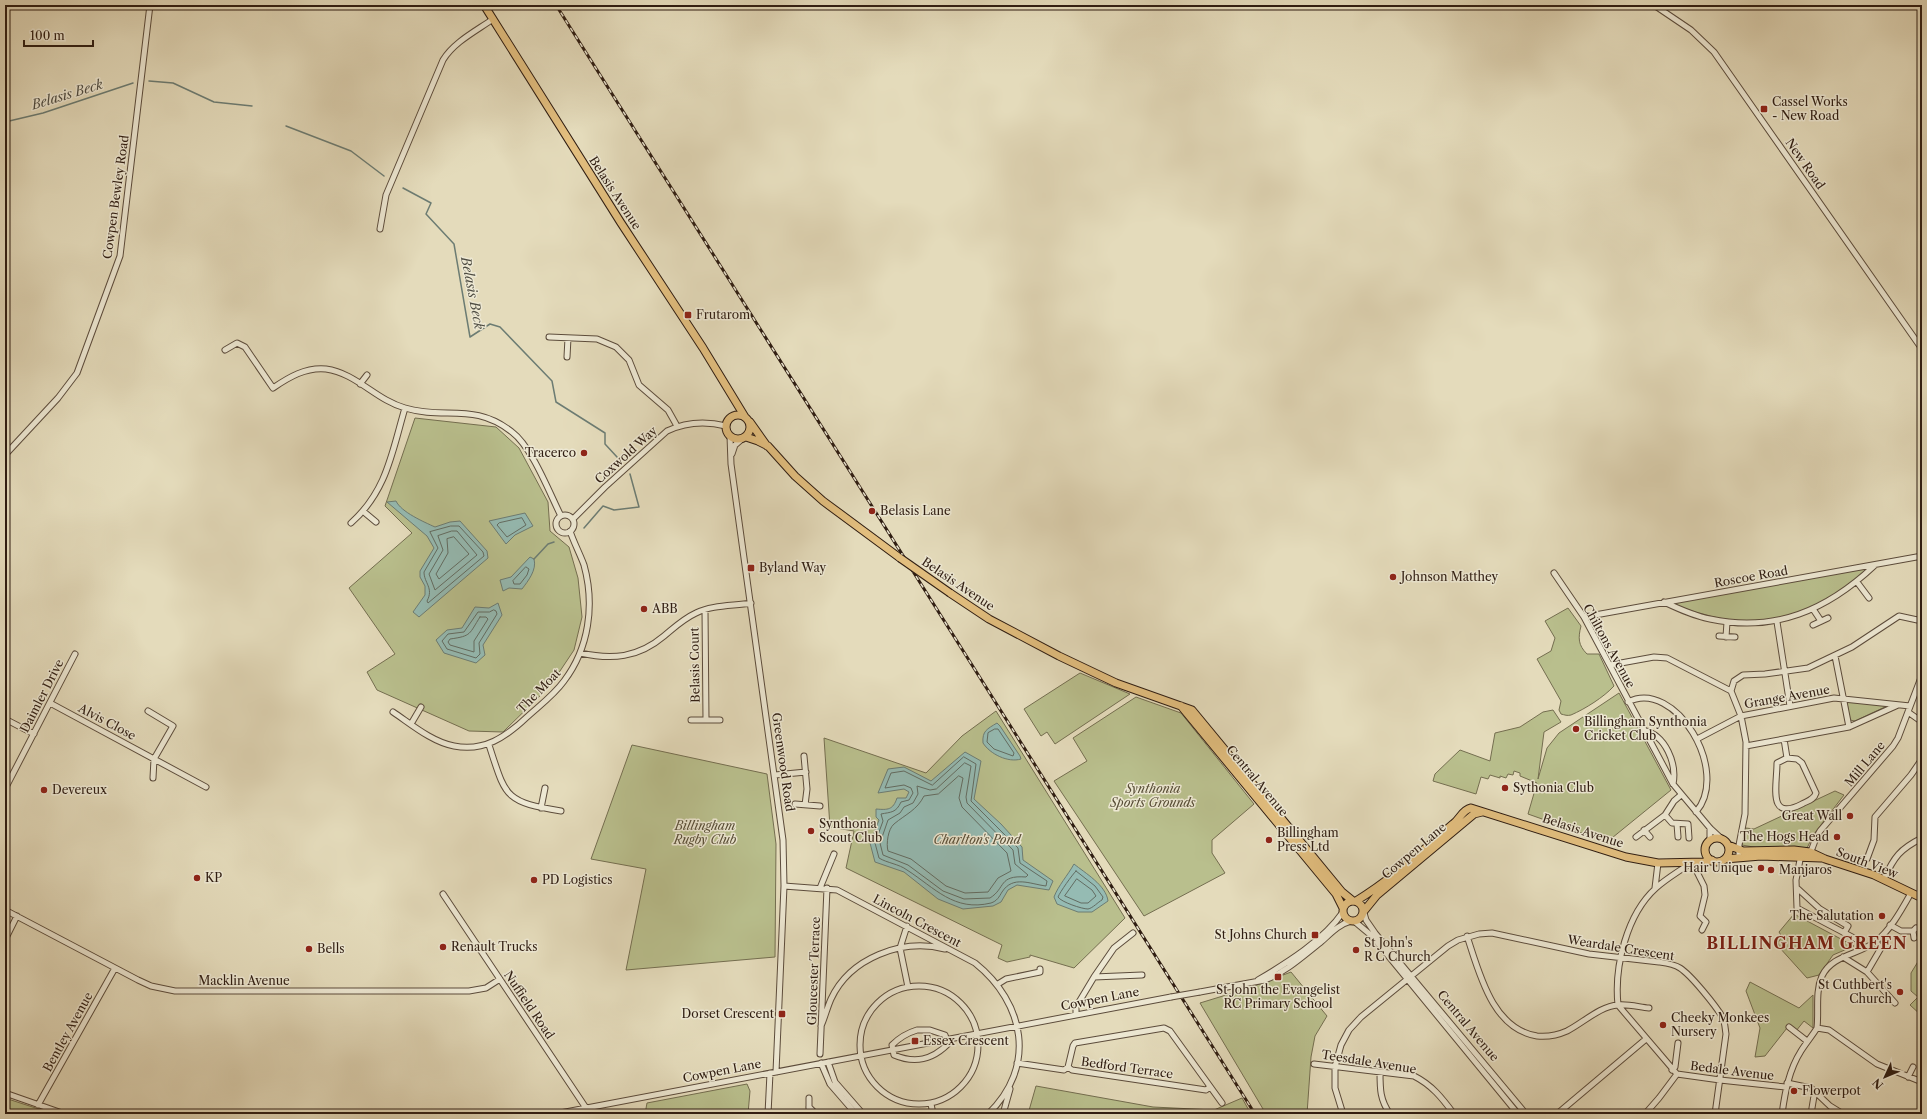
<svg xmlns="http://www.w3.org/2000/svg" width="1927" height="1119" viewBox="0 0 1927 1119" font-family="'Libre Caslon Text',serif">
<rect width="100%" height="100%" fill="#e4dbbb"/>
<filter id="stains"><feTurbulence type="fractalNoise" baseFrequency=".005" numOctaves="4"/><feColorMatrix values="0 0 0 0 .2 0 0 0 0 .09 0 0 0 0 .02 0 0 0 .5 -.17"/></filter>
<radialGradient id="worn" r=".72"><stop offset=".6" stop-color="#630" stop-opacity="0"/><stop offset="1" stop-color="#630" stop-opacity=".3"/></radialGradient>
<path fill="#b9bf8d" stroke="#746e50" d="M 415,418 L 496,427 L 519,448 L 548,502 L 550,531 L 569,547 L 578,578 L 582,617 L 574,650 L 550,686 L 503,732 L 469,731 L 377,690 L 367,672 L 395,654 L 349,588 L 412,533 L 385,506 Z
M 1868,568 C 1810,622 1745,636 1672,603 Z
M 1568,608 L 1581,626 C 1578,638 1578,645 1587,654 L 1599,654 L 1614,686 C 1604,697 1585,709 1571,715 C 1567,716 1565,715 1561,714 L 1559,710 L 1561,701 L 1537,659 L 1551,651 L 1555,638 L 1545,621 Z
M 1080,673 L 1130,694 L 1055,744 L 1047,732 L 1041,736 L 1024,709 Z
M 1619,693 L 1671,790 L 1607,842 L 1528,814 L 1537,783 L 1520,776 L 1520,773 L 1514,771 L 1513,775 L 1508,774 L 1506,778 L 1500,776 L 1500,778 L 1490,775 L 1488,779 L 1481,777 L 1476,794 L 1433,781 L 1435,774 L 1460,750 L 1490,761 L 1495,733 L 1520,727 L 1543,712 L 1553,710 L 1561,722 L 1544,732 L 1538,779 L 1547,748 L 1559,733 Z
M 1136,697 L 1181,713 L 1254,804 L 1212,840 L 1212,853 L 1225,873 L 1144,916 L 1054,781 L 1087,761 L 1073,738 Z
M 1851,701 L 1887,706 L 1855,721 L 1850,720 L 1847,703 Z
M 996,711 L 1125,918 L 1074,968 L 1030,955 L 1030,957 L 1007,962 L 998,958 L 1002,945 L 846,868 L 854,831 L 830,827 L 824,738 L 926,773 L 962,736 Z
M 632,745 L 767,774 L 776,844 L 775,957 L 626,970 L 646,869 L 591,859 Z
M 1835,791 L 1844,795 L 1814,834 L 1807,848 L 1759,848 L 1742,845 L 1746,828 L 1754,829 Z
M 1794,914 L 1854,946 L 1833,955 L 1819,975 L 1807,978 L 1779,947 L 1778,942 L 1782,937 L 1779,932 Z
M 1922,955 L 1922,1016 L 1910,1005 L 1918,997 L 1911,991 L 1911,973 Z
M 1291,972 L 1327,1016 L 1315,1036 L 1311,1057 L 1307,1114 L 1266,1114 L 1200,1003 L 1249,988 Z
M 1750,982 L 1799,1008 L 1813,995 L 1813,1028 L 1804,1021 L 1796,1031 L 1787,1028 L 1765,1056 L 1755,1057 L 1760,1028 L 1746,991 Z
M 747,1084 L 750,1091 L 748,1114 L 645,1114 L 647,1103 Z
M 1036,1086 L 1153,1107 L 1214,1110 L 1242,1098 L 1251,1114 L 1028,1114 Z
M 5,1098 L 54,1114 L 5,1114 Z"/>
<path fill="#95bbb3" stroke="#6c7c73" d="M 396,501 C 401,512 424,522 435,527 L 450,522 L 460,521 L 487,551 L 488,558 L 419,617 L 413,612 L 425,595 L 425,586 L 420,577 L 420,571 L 434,548 L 427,536 L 387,502 Z
M 525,513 L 533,526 L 515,535 L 506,544 L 489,521 Z
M 530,557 L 534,559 C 537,570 528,581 522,589 L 509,588 L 503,591 L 500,580 L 511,577 Z
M 498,603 L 502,615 L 483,645 L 485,655 L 476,663 L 444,653 L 436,640 L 447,630 L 462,628 L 475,607 L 489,608 Z
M 997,723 L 1000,726 L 1020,756 L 1021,759 C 1008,763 990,754 983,743 C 982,731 987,729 997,723 Z
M 965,752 L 981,761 L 974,799 L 1001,824 L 1022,847 L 1023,860 L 1053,881 L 1049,890 L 1017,885 L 1008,890 L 1001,902 L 993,906 L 963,909 L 938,899 L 904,872 L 875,862 L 870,843 L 879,820 L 876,817 L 876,809 C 888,810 893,810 897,798 L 906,798 L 909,792 L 904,789 L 878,793 L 888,769 L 904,767 L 931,781 Z
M 1074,864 C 1085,873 1106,885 1108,901 L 1092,912 L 1078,912 L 1057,904 L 1054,897 C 1058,886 1068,875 1074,864 Z"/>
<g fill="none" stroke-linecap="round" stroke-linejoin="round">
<path stroke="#626c62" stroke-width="1" d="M 522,518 L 526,525 L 507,537 L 497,525 L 499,523 Z
M 451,526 L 459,526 L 483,552 L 484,556 L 428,603 L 427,601 C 434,588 424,583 424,572 L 438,548 L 430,532 Z
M 452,531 L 457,531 L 477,555 L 435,590 L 429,574 L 443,550 L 438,536 Z
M 454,537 L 469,554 L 439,579 L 436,574 L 448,553 L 447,539 Z
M 526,567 L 529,569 L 527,575 L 520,584 L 514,584 L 513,581 Z
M 494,610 L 496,611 L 497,614 L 479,643 L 480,654 L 476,658 L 447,649 L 442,641 L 448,634 L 464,632 L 478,612 L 489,612 Z
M 480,617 L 486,617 L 488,619 L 474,641 L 474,652 L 450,645 L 448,642 L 450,639 C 472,636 469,634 480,617 Z
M 995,729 L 998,729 L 1014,753 L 1013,756 L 994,749 L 987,742 L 988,733 Z
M 964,757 L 976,764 L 971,801 L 1018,848 L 1020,863 L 1047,881 L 1046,886 C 1030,884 1013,875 1002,892 C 999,897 997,901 991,903 C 954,912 935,888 907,870 C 899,864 887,863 879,858 L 875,843 L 883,821 L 881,814 C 891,812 896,813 901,802 L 909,800 L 913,793 L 911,788 L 904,785 L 885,788 L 891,773 L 904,771 L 932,785 Z
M 965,763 L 971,766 L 966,797 L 967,803 L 1013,850 L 1015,864 L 1028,875 L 1026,877 C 998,875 1006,888 990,898 L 964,899 L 943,891 L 908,865 L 883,855 L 880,843 L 888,820 L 900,813 L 904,807 L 913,803 L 918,794 L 917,786 L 930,790 L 936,789 Z
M 959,776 L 963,778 L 959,798 L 962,807 L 1007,853 L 1011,871 L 998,878 L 988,892 L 965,893 L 946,886 L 911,859 L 888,851 C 886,844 888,829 894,824 C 906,814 917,810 924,796 L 938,794 Z
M 1076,871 L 1095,886 L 1103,897 L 1102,900 C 1098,902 1093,908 1088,909 C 1082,909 1061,902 1058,897 C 1060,892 1072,875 1076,871 Z
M 1077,879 L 1092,890 L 1096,896 L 1088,903 L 1081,903 L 1065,896 Z"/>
<path stroke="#6c7c73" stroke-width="1.5" d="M 149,81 L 173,83 L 214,102 L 252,106
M 5,122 L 43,113 L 133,83
M 286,126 L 351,151 L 384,176
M 403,188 L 431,203 L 426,214 L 454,244 L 470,337 L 490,324 L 500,327 L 552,381 L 556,402 L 605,433 L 605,444 L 617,457
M 584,528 L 603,506 L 614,510 L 639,507 L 630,474
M 534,559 L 548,544 L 554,542"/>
<g stroke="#5c4c3c" stroke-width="7">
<path id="minor" d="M 1654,5 L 1691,30 L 1714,52 L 1922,349
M 380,229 L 386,195 L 443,60 C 454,42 476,31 493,19
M 549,337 L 597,339 L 616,347 L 629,360 L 639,385 L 668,410 L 677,426
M 225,350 L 237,343 L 245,347 L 273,388 C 289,377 306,367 326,369 C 356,373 376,400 405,408 C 445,420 474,402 512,432 C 532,447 549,492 561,516
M 567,357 L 568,338
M 360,384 L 367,375
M 730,436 L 731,464 L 783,840 L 784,886 L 776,1072
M 732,454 L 735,445 L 742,439
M 5,455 L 58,398 L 77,373 L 120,256 L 150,5
M 364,512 L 376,522
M556 524a9 9 0 1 1 18 0a9 9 0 1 1-18 0Z
M 573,519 L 605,487 L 667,431 C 686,422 706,421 726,426
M 351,523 C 387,491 392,452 405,408
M 1554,573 L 1584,617 L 1673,784 L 1710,828 L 1723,840
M 1857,582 L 1869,598
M 1664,602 C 1679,609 1694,616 1710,619 C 1775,633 1827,610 1874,566
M 1813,609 L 1821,621
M 705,610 L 706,720
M 1584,617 L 1922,556
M 1777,622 L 1790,706
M 1813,625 L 1828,618
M 1719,636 L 1735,637
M 1726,637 L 1727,622
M 580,653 C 612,660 638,658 664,636 C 675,627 683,619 696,613 C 712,605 733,606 751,603
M 1835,656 L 1849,727
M 1610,665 L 1654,657 L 1667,658 L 1731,691 L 1741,716 L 1746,742 L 1745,814 L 1739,845 L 1739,858
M 1731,691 L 1734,681 L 1743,675 L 1765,674 L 1808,668 L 1852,647 L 1899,616 L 1922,621
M 1628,702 C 1675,678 1731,771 1696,812
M 50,703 L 206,787
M 148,711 L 173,726 L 154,759 L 153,778
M 393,712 C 411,724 432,742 454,746 C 484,752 506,737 527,717 C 539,706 554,695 564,681 C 589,648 595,605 584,565 C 580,554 574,543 570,531
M 1908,712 L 1922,722
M 5,719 L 34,734
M 691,720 L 720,720
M 411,724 L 421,707
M 1643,730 C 1666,735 1677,764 1673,784
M 1697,739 L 1741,716 L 1834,698 L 1910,706
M 1784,739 L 1787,758
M 489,745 C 506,797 504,802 561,811
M 1746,746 L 1849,727 L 1898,705
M 804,756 L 807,789 L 805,805
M 1787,758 L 1797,759 L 1802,763 L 1816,793 C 1814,800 1807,801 1802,804 C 1767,822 1777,786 1777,763 Z
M 775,775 L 806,772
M 5,789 L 75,654
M 795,804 L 820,806
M 541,808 L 545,788
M 1665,815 L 1672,823 L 1688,824 L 1689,838
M 1677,824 L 1678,837
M 1644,830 L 1650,837
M 1636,837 L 1665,815 L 1674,801 L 1681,795
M 1710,841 L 1710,828
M 1810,854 L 1816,838 L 1820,831 L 1893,746 L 1898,738 L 1922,675
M 1801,855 L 1796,880 L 1797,908 L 1856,939
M 1862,861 L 1867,859 L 1874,840 L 1875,817 L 1911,775 L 1922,759
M 1884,879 C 1894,857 1900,849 1922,838
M 784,886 L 837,890 L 975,963 C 1025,1003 1037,1067 988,1114
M 820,888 L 834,854
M 1655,888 L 1658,863
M 1797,888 L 1820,909 L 1848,926 L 1844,933
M 443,894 L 586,1108
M 5,910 L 138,980 L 151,986 L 175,991 L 469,991 L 486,988 L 500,979
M 1364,913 L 1366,920 L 1375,933 L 1526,1114
M 1354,921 L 1372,936 L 1518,1114
M 1890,925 L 1901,931 L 1913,931
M 907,926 L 900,948 L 908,987
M 1702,930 L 1706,922 L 1700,916 L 1705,895 L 1704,886 L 1692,862 C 1680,871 1667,878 1656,888 C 1627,914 1614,966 1618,1005 L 1677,1074 L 1720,1080 L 1786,1087
M 1467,936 C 1479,972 1492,1029 1537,1036 C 1547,1037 1558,1035 1567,1031 C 1583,1023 1600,1006 1618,1005 C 1628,1004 1639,1007 1649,1008
M 1914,938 L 1913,931 L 1916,928
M 5,940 L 17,916
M 1843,957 L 1867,972 L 1895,1003
M 1867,972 L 1881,948 L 1876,942
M 1094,977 L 1114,948 L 1133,933
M 1258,980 C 1287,963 1324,940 1343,912
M 998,984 L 1006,979 L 1040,972 L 1040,969
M860 1045a59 59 0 1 1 118 0a59 59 0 1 1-118 0Z
M 1200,992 L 1265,980 C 1286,972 1303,956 1321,942 C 1330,934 1339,924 1351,921
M 1076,1015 L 1076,1007 L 1094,977 L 1142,975
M 821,1026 C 825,1017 827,1008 831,999 C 850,958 902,938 945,949
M 1789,1027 L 1807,1041
M 1817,1028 C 1819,1011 1815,992 1822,976 C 1832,955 1858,955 1875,942 C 1890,931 1902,909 1911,893
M 1817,1028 L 1829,1030 L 1877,1064 L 1922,1082
M 917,1030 L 930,1030 L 945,1035 L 948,1044 C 932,1060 915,1064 894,1055 L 892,1045 C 900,1037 907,1033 917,1030 Z
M 820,1054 L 827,888
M 828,1062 L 835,1082 L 863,1114
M 821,1063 L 830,1084 L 856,1114
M 1017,1063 L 1064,1070 L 1068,1067
M 1314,1064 L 1414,1076 C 1432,1085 1442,1098 1454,1114
M 1068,1067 L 1073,1046 L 1075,1043 L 1164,1028 L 1170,1031 L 1222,1103
M 1068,1067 L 1072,1070 L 1206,1090 L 1210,1087
M 1672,1070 L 1675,1067 L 1678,1043
M 1380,1072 C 1380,1089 1380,1100 1390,1114
M 1908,1077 L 1913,1067
M 1787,1083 L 1811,1088 L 1830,1106 L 1843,1114
M 5,1093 L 65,1114
M 809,1098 L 809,1114
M 931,1104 L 933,1114
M 38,1105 L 115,968
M 809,1107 L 816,1114
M 555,1114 L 1171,997
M 768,1114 L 770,1073
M 1003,1114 L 1010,1089
M 1343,1114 L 1335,1088 L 1335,1067 L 1341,1045 L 1349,1030 L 1361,1017 L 1448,946 L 1458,940 L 1479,934 L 1492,933 L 1589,954 L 1659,962 C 1666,963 1674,964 1680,968 C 1691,975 1716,1006 1723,1018 C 1725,1023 1725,1028 1726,1034 L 1715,1114
M 1557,1114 L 1646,1039
M 1645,1114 L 1659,1098 L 1677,1074
M 1782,1114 C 1785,1092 1789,1070 1801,1051 C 1806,1043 1812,1036 1817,1028
M 1811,1114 L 1814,1096 L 1817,1093"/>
</g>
<g stroke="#2f1d12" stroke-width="9">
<path id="major" d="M 484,5 L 621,223 L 703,348 L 745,417
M726 427a12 12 0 1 1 24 0a12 12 0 1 1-24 0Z
M 750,422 L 767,446
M 746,437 L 758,441 L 768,446 L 795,476 L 823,501 L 900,558
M 950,593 L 989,619 L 1059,656 L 1116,683 L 1192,710 L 1342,892 L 1353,901
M 1181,706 L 1336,894 L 1343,908
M1705 850a12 12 0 1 1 24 0a12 12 0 1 1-24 0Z
M 1728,845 L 1743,851 L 1794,850 L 1810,852 L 1825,859 L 1874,875 L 1922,898
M 1725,859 L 1761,856 L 1821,858
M1343 911a10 10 0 1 1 20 0a10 10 0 1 1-20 0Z
M 1356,901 C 1391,880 1422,851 1453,824 C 1460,819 1462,810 1471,808 L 1626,857 L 1658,863 L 1704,862 L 1712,860
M 1364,911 L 1377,895 L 1474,814 L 1482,812"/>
</g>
<use href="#minor" stroke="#ede8d3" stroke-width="5"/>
<use href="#major" stroke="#e2be7e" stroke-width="7"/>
<g stroke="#2f1d12" stroke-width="3">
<path id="rail" d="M 556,5 L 1255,1114"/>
</g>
<use href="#rail" stroke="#ede8d3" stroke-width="1.5" stroke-dasharray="4.5" stroke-linecap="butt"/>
<g stroke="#5c4c3c" stroke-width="7" stroke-linecap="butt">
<path id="minor-bridge" d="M 1171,997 L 1200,992"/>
</g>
<g stroke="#2f1d12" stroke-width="9" stroke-linecap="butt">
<path id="major-bridge" d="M 900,558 L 950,593"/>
</g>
<use href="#minor-bridge" stroke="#ede8d3" stroke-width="5"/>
<use href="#major-bridge" stroke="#e2be7e" stroke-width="7"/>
</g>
<g fill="#8f2418" stroke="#ede8d3" stroke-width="1.5">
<rect x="1760" y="105" width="8" height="8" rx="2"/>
<rect x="684" y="311" width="8" height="8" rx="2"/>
<circle cx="584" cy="453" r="4"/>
<circle cx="872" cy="511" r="4"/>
<rect x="747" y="564" width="8" height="8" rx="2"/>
<circle cx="1393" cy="577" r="4"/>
<circle cx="644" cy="609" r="4"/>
<circle cx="1576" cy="729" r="4"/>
<circle cx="1505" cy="788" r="4"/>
<circle cx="44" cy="790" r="4"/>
<circle cx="1850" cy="816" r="4"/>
<circle cx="811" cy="831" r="4"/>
<circle cx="1837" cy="837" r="4"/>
<circle cx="1269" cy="840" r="4"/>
<circle cx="1761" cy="868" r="4"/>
<circle cx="1771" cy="870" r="4"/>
<circle cx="197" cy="878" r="4"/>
<circle cx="534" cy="880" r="4"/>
<circle cx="1882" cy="916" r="4"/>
<rect x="1311" y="931" width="8" height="8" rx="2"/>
<circle cx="443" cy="947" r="4"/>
<circle cx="309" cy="949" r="4"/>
<circle cx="1356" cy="950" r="4"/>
<rect x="1274" y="973" width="8" height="8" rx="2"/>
<circle cx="1900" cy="992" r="4"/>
<rect x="778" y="1010" width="8" height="8" rx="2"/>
<circle cx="1663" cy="1025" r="4"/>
<rect x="911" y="1037" width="8" height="8" rx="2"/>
<circle cx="1794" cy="1091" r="4"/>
</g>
<g text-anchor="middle" stroke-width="3" stroke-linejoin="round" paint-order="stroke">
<g font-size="12" fill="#2f1d12" stroke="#ede8d3" text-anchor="start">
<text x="1772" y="106">Cassel Works<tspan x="1772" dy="14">- New Road</tspan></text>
<text x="696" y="319">Frutarom</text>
<text x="576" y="457" text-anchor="end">Tracerco</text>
<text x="880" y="515">Belasis Lane</text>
<text x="759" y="572">Byland Way</text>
<text x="1401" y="581">Johnson Matthey</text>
<text x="652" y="613">ABB</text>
<text x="1584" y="726">Billingham Synthonia<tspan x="1584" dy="14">Cricket Club</tspan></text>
<text x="1513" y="792">Sythonia Club</text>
<text x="52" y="794">Devereux</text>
<text x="1842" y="820" text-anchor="end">Great Wall</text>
<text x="819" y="828">Synthonia<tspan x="819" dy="14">Scout Club</tspan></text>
<text x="1277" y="837">Billingham<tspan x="1277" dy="14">Press Ltd</tspan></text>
<text x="1829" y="841" text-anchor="end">The Hogs Head</text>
<text x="1753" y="872" text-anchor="end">Hair Unique</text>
<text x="1779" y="874">Manjaros</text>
<text x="205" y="882">KP</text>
<text x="542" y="884">PD Logistics</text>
<text x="1874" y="920" text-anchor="end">The Salutation</text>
<text x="1307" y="939" text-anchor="end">St Johns Church</text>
<text x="1364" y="947">St John's<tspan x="1364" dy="14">R C Church</tspan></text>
<text x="451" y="951">Renault Trucks</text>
<text x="317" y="953">Bells</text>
<text x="1892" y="989" text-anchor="end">St Cuthbert's<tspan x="1892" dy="14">Church</tspan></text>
<text x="1278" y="994" text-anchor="middle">St John the Evangelist<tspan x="1278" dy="14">RC Primary School</tspan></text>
<text x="774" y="1018" text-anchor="end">Dorset Crescent</text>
<text x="1671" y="1022">Cheeky Monkees<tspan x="1671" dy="14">Nursery</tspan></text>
<text x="923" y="1045">Essex Crescent</text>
<text x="1802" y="1095">Flowerpot</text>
</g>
<g font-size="12" fill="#2f1d12" stroke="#ede8d3">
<text transform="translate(1805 164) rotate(55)" y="4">New Road</text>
<text transform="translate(615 193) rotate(57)" y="4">Belasis Avenue</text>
<text transform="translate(116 197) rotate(-82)" y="4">Cowpen Bewley Road</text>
<text transform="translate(626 455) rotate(-42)" y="4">Coxwold Way</text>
<text transform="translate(1751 577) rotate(-10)" y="4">Roscoe Road</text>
<text transform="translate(958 584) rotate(34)" y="4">Belasis Avenue</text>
<text transform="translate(1609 646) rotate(61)" y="4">Chiltons Avenue</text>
<text transform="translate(695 665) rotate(-91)" y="4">Belasis Court</text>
<text transform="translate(539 691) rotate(-46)" y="4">The Moat</text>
<text transform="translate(42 696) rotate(-63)" y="4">Daimler Drive</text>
<text transform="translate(1787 697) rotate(-10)" y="4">Grange Avenue</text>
<text transform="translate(107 722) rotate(28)" y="4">Alvis Close</text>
<text transform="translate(783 762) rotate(82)" y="4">Greenwood Road</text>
<text transform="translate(1865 764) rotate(-50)" y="4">Mill Lane</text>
<text transform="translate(1257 781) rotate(50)" y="4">Central Avenue</text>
<text transform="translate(1583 831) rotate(18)" y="4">Belasis Avenue</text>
<text transform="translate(1414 851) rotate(-40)" y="4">Cowpen Lane</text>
<text transform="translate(1867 863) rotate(21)" y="4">South View</text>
<text transform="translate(917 921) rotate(28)" y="4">Lincoln Crescent</text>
<text transform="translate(1621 948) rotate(9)" y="4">Weardale Crescent</text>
<text transform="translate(814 971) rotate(-88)" y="4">Gloucester Terrace</text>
<text x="244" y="985">Macklin Avenue</text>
<text transform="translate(1100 999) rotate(-11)" y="4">Cowpen Lane</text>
<text transform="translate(529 1005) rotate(56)" y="4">Nuffield Road</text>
<text transform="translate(1468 1026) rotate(50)" y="4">Central Avenue</text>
<text transform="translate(68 1032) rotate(-61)" y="4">Bentley Avenue</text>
<text transform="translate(1369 1062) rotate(9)" y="4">Teesdale Avenue</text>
<text transform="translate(1127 1068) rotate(8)" y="4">Bedford Terrace</text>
<text transform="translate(722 1071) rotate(-11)" y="4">Cowpen Lane</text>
<text transform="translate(1732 1071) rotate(7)" y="4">Bedale Avenue</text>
</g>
<g font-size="12" font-style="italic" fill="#584e37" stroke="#ede8d3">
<text x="1153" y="793">Synthonia<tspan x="1153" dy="14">Sports Grounds</tspan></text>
<text x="705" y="830">Billingham<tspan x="705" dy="14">Rugby Club</tspan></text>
<text x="977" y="844">Charlton's Pond</text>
</g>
<g font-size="13" font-style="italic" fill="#4e4c42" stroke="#ede8d3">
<text transform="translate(67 94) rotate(-17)" y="5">Belasis Beck</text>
<text transform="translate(473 293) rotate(79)" y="5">Belasis Beck</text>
</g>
<g font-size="16" font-weight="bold" letter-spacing="1" fill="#7a1f14" stroke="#ede8d3">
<text x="1807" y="949">BILLINGHAM GREEN</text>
</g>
</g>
<rect width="1927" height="1119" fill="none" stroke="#e4dbbb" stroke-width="20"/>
<rect x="6" y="6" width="1915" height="1107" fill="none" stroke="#2f1d12" stroke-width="2"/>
<rect x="10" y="10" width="1907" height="1099" fill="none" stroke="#2f1d12"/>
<g transform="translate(1885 1077) rotate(226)" stroke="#ede8d3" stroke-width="3" paint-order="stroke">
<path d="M0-3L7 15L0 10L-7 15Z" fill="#2f1d12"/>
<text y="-6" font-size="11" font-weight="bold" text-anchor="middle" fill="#2f1d12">N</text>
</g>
<path d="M24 40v6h69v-6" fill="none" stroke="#2f1d12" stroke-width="2"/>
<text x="30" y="40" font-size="12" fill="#2f1d12" stroke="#ede8d3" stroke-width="3" paint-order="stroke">100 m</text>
<rect width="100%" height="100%" filter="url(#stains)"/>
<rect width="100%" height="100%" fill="url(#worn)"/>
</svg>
